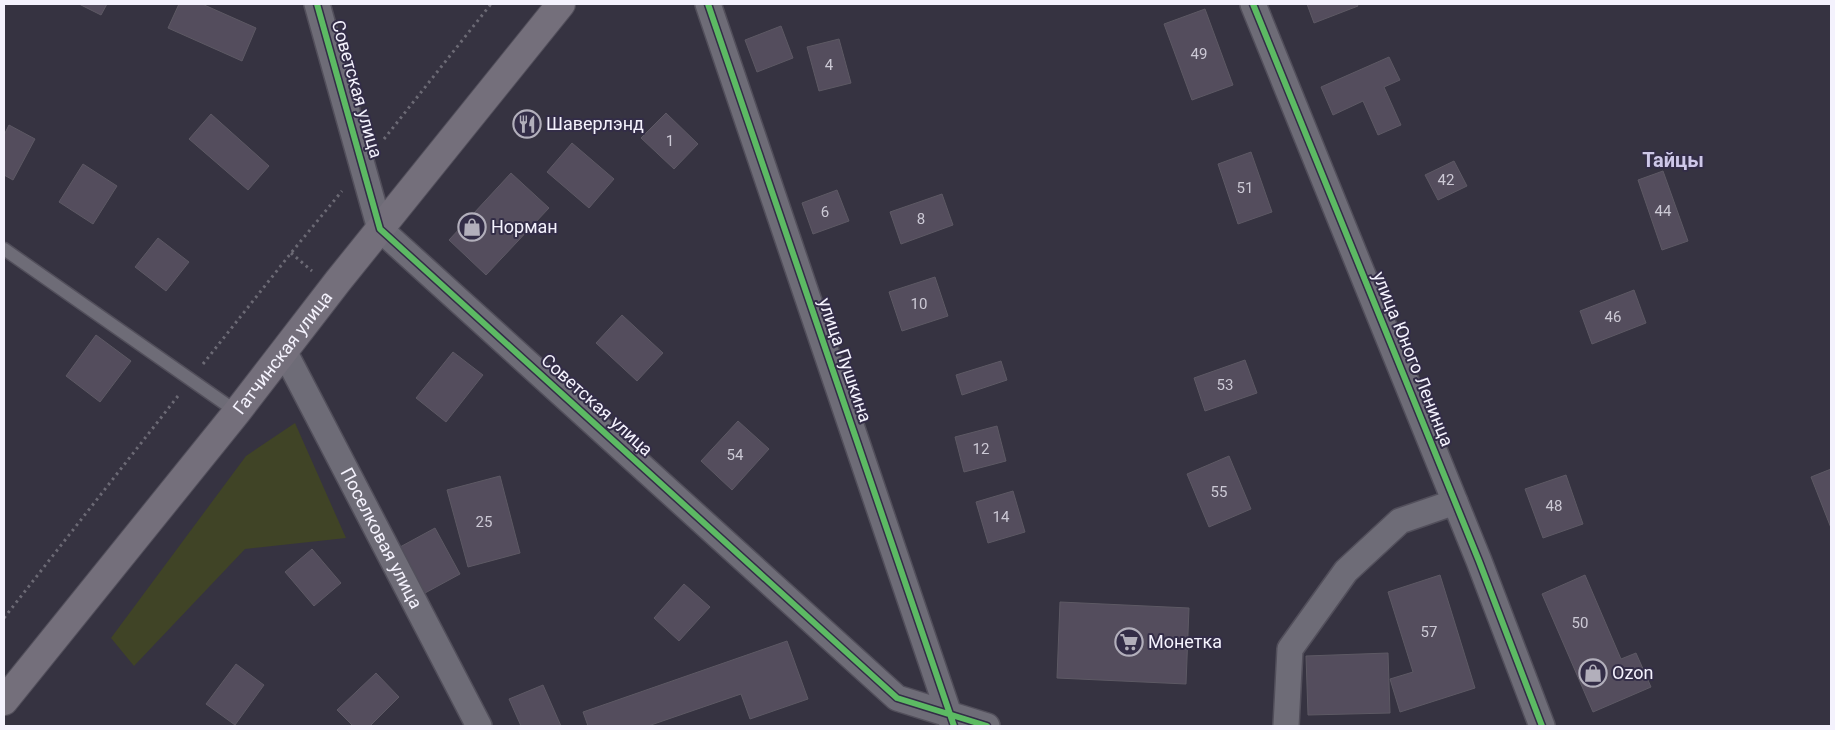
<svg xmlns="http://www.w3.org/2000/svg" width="1835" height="730" viewBox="0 0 1835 730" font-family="Roboto,sans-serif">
<rect width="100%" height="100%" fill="#363341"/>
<path fill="#404426" d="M 295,423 L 346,538 L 245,549 L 134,666 L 111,638 L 246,456 Z"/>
<path fill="#544d5d" stroke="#5d5964" d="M 79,4 L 107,4 L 101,15 Z
M 179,4 L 202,4 L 256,28 L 242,61 L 168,28 Z
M 1307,4 L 1357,4 L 1358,6 L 1314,23 Z
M 1205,9 L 1233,85 L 1192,100 L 1164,24 Z
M 781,26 L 793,58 L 757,72 L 745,40 Z
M 839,39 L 851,83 L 819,91 L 807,47 Z
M 1389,57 L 1400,80 L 1384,87 L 1401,125 L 1378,135 L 1363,101 L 1333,115 L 1321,87 Z
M 666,113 L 698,144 L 674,169 L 641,138 Z
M 211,114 L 269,166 L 248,190 L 189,139 Z
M 9,125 L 35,139 L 13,180 L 4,175 L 4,135 Z
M 572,143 L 614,179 L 589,208 L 547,172 Z
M 1251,152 L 1272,212 L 1238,224 L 1218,164 Z
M 1454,161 L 1467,186 L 1438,200 L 1425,175 Z
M 83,164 L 117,186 L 93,224 L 59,202 Z
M 1663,171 L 1688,241 L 1662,250 L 1638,180 Z
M 511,173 L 549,208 L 486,275 L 449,240 Z
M 837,190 L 849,221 L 813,234 L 802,203 Z
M 942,194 L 953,225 L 901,244 L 890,212 Z
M 158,238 L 189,262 L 166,291 L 135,267 Z
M 935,277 L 948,316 L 902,331 L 889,292 Z
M 1634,290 L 1646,323 L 1592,344 L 1580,311 Z
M 622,315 L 663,353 L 637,381 L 596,343 Z
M 96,335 L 131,361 L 100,402 L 66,376 Z
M 453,352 L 483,375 L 446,422 L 416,398 Z
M 1245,360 L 1257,393 L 1205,411 L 1194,378 Z
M 1001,361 L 1007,380 L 962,395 L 956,375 Z
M 738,421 L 769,449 L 732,490 L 701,461 Z
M 997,426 L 1006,461 L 964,472 L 955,437 Z
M 1229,456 L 1251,509 L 1209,527 L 1187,474 Z
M 1831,469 L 1831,528 L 1811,477 Z
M 1566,475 L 1583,524 L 1543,538 L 1525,489 Z
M 500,476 L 520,553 L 468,567 L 447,490 Z
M 1013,491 L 1025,532 L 988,543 L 976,502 Z
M 435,528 L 460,574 L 425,593 L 400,547 Z
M 312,549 L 341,583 L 314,606 L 285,572 Z
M 1440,575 L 1475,688 L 1400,712 L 1390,679 L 1413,672 L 1388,592 Z
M 1585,575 L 1621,659 L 1636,653 L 1651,687 L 1593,712 L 1542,594 Z
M 684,584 L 710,607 L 679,641 L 654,618 Z
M 1060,602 L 1189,608 L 1186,684 L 1057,678 Z
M 787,641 L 808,699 L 750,719 L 741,694 L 648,726 L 588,726 L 583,712 Z
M 1388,653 L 1390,713 L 1308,715 L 1306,656 Z
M 236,664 L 264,685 L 235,725 L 206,704 Z
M 376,673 L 399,697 L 370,726 L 353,726 L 337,710 Z
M 543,685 L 561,726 L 521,726 L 509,699 Z"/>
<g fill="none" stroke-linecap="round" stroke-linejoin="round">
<g stroke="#524f5b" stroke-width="15">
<path id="lane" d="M 4,249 L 237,412"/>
</g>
<g stroke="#524f5b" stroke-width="28">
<g id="street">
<path d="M 317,4 L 380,229 L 897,698 L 987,726"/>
<path d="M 708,4 L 953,726"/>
<path d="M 1253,4 L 1479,561 L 1542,726"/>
<path id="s1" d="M 284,351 L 479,726"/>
<path d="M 1286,726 L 1290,649 L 1346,571 L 1400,521 L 1455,502"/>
</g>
</g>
<g stroke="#524f5b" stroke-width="30">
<g id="secondary">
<path id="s2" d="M 4,701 L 237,412 L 338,281 L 561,4"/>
</g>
</g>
<path stroke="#6c6a75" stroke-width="3" stroke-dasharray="2.5 4" stroke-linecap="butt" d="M 384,139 L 491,4
M 291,253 L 312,271
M 203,364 L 291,253 L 342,191
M 4,618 L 178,396"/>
<use href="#lane" stroke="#6e6c77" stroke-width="12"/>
<use href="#street" stroke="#6e6c77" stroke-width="25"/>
<use href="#secondary" stroke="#746f7b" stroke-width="28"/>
<g stroke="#332d47" stroke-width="9">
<path id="cycleway" d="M 317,4 L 380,229 L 897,698 L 987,726
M 708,4 L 954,726
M 1253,4 L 1479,561 L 1542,726"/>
</g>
<use href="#cycleway" stroke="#5cba63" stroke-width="6"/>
</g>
<defs>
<g id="restaurant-ring" transform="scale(1.4375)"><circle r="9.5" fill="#332d47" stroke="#b2afbb" stroke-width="1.5"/><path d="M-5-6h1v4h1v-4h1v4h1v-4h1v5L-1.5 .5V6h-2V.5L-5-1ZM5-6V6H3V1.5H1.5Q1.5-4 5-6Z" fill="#b2afbb"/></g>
<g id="shop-ring" transform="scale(1.4375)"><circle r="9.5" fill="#332d47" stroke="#b2afbb" stroke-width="1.5"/><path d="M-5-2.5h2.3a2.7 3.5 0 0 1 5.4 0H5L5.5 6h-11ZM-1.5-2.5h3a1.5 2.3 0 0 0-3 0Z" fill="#b2afbb"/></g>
<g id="supermarket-ring" transform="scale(1.4375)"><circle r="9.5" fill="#332d47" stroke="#b2afbb" stroke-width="1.5"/><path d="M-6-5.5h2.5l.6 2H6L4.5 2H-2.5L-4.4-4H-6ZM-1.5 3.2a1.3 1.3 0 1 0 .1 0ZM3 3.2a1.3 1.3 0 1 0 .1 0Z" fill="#b2afbb"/></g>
</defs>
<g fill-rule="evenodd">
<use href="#restaurant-ring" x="527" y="124"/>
<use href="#shop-ring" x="472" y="227"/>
<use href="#supermarket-ring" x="1129" y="642"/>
<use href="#shop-ring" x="1593" y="673"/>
</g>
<g text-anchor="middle" stroke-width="4" stroke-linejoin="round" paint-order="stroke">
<g font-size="15" fill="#ccc9d5">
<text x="1199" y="59">49</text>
<text x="829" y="70">4</text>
<text x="670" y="146">1</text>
<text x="1446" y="185">42</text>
<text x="1245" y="193">51</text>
<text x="1663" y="216">44</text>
<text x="825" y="217">6</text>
<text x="921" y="224">8</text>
<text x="919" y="309">10</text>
<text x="1613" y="322">46</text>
<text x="1225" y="390">53</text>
<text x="981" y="454">12</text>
<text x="735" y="460">54</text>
<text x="1219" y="497">55</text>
<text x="1554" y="511">48</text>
<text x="1001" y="522">14</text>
<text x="484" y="527">25</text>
<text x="1580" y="628">50</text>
<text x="1429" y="637">57</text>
</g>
<g font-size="18" fill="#f4f2fd" stroke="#332d47">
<text transform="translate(357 89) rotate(74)" y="6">Советская улица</text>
<text dy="6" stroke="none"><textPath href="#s2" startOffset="446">Гатчинская улица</textPath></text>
<text transform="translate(1413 359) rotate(68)" y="6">улица Юного Ленинца</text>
<text transform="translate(845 360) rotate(71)" y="6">улица Пушкина</text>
<text transform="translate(597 405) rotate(42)" y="6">Советская улица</text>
<text dy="6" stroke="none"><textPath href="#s1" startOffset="211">Поселковая улица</textPath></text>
</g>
<g font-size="18" fill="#f4f2fd" stroke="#332d47" text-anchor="start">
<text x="546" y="130">Шаверлэнд</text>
<text x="491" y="233">Норман</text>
<text x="1148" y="648">Монетка</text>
<text x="1612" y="679">Ozon</text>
</g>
<g font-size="20" font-weight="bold" fill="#cdc7e8" stroke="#332d47">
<text x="1673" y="167">Тайцы</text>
</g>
</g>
<rect width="1835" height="730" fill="none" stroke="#f4f2fd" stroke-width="10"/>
</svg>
